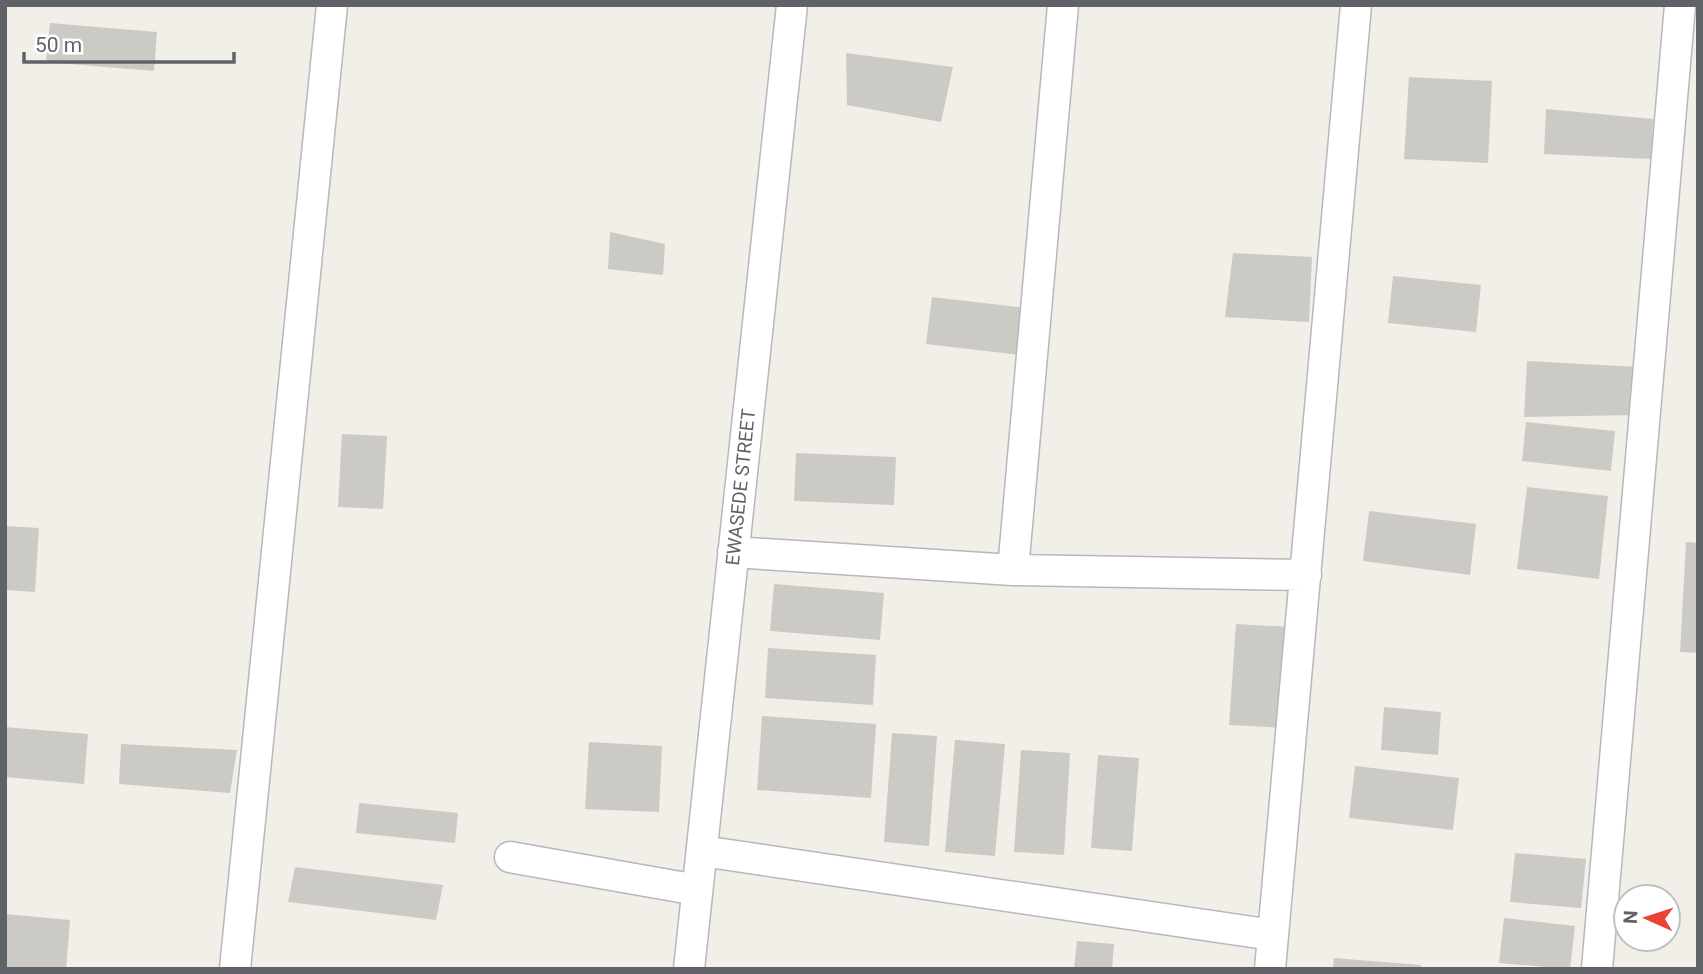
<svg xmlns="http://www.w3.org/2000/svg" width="1703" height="974" viewBox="0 0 1703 974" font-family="Roboto,sans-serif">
<rect width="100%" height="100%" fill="#f1efe8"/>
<path fill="#cccac5" d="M 50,23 L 157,32 L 154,71 L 46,62 Z
M 846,53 L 953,67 L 941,122 L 847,105 Z
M 1409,77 L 1492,81 L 1488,163 L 1404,159 Z
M 1546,109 L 1653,119 L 1651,159 L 1544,154 Z
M 610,232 L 665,244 L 663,275 L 608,269 Z
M 1233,253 L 1312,257 L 1309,322 L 1225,317 Z
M 1393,276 L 1481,285 L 1476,332 L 1388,323 Z
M 932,297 L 1026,308 L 1020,355 L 926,344 Z
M 1527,361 L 1638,367 L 1635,415 L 1524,417 Z
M 1526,422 L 1615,431 L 1611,471 L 1522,461 Z
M 342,434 L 387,436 L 383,509 L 338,507 Z
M 796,453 L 896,457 L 894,505 L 794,501 Z
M 1527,487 L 1608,496 L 1599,579 L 1517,569 Z
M 1369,511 L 1476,524 L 1470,575 L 1363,561 Z
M 5,526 L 39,528 L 35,592 L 5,590 Z
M 1686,542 L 1698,543 L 1698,653 L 1680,652 Z
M 774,584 L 884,593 L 880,640 L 770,631 Z
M 1236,624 L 1291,627 L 1284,728 L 1229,725 Z
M 768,648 L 876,655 L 873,705 L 765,698 Z
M 1384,707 L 1441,712 L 1438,755 L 1381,750 Z
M 762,716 L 876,724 L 871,798 L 757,790 Z
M 5,727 L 88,734 L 84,784 L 5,777 Z
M 892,733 L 937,736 L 929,846 L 884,842 Z
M 955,740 L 1005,744 L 995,856 L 945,852 Z
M 589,742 L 662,746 L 659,812 L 585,809 Z
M 121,744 L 237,750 L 230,793 L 119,784 Z
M 1021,750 L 1070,753 L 1064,855 L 1014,852 Z
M 1098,755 L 1139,758 L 1132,851 L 1091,848 Z
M 1355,766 L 1459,778 L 1453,830 L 1349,818 Z
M 359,803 L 458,813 L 455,843 L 356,833 Z
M 1515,853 L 1586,859 L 1581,908 L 1510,902 Z
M 295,867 L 443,885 L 436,920 L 288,902 Z
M 5,914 L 70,920 L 66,969 L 5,968 Z
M 1504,918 L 1575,926 L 1570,969 L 1499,963 Z
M 1077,941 L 1114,944 L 1112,969 L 1074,969 Z
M 1334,958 L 1421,965 L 1420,969 L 1333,969 Z"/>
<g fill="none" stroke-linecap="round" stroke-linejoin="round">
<g stroke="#b5b8bc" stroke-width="33">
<path id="minor" d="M 733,552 L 1013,570 L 1306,575
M 1013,570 L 1063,5
M 702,851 L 1272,935
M 510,857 L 697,890
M 235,969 L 332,5
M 689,969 L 792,5
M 1270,969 L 1356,5
M 1597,969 L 1680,5"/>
</g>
<use href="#minor" stroke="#fff" stroke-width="30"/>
</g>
<g text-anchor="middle" stroke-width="5" stroke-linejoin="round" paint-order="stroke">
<g font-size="19" fill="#5f6368" stroke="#fff">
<text transform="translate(740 487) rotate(-84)" y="7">EWASEDE STREET</text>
</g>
</g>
<rect width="1703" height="974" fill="none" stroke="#5f6368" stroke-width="14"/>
<g transform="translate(1647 918) rotate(273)"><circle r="33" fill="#ffffff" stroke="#bfc1c3" stroke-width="2"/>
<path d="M0-5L12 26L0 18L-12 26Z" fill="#ea4335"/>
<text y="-10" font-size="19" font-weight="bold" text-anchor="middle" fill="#5f6368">N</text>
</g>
<path d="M24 52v10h210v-10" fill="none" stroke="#5f6368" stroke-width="3.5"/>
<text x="35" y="52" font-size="21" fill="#5f6368" stroke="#ffffff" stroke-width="5" paint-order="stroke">50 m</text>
</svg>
